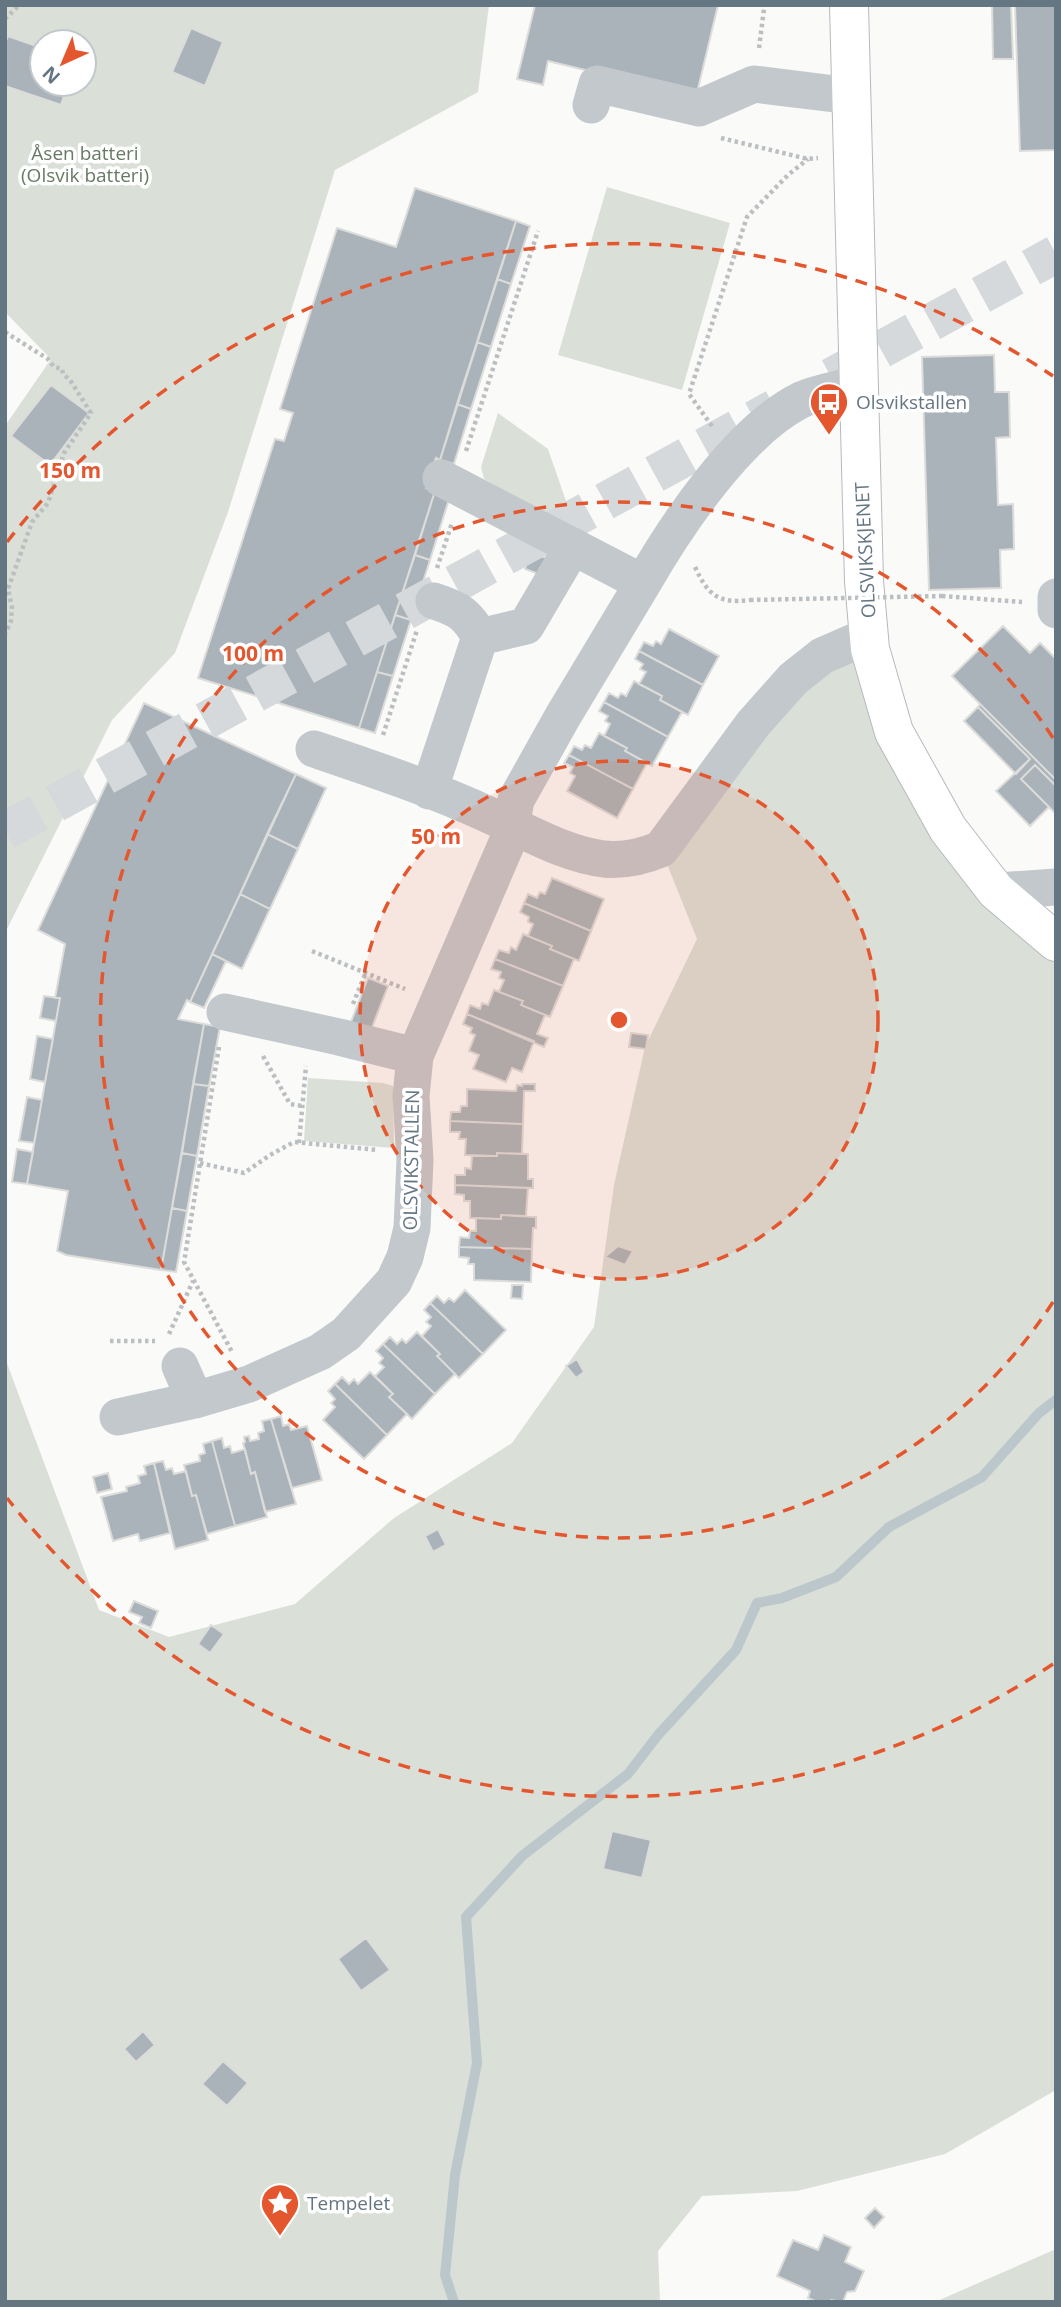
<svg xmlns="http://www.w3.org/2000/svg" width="1061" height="2307" viewBox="0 0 1061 2307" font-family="'Open Sans',sans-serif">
<rect width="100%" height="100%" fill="#fafaf8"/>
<path fill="#dadfd7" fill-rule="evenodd" d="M 5,5 L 489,5 L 478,92 L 335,170 L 228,512 L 175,653 L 112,720 L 5,933 L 5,426 L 51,359 L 5,312 ZM 42,42 L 84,42 L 84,84 L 42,84 Z
M 607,187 L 730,223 L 682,390 L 558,355 Z
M 498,413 L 548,449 L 567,504 L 559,523 L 484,479 L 481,467 Z
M 854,642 L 894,732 L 1056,942 L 1056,2090 L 945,2154 L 797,2191 L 702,2196 L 658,2251 L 660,2302 L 5,2302 L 5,1358 L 99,1610 L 169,1637 L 295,1604 L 394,1518 L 512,1443 L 594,1327 L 614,1185 L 645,1047 L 697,939 L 661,849 L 753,724 Z
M 308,1078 L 383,1083 L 393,1086 L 394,1148 L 304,1141 Z
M 1056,2249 L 1056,2302 L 935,2302 Z"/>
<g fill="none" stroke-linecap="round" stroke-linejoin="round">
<path stroke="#bbc7cb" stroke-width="10" d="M 454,2302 L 445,2275 L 455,2175 L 477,2063 L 466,1917 L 522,1856 L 628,1774 L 658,1735 L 736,1650 L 757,1603 L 782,1598 L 836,1577 L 889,1527 L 982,1477 L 1039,1413 L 1056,1400"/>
</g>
<path fill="#aab3b9" stroke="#dcdcda" stroke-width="2" d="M 535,5 L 718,5 L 696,97 L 548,61 L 543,85 L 517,79 Z
M 992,5 L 1011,5 L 1013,59 L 993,59 Z
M 1015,5 L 1056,5 L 1056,150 L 1020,151 Z
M 191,28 L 223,42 L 205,86 L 172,72 Z
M 8,36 L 42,48 L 42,84 L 68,84 L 61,105 L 5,86 L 5,43 Z
M 415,188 L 516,221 L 440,460 L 436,458 L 426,488 L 435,491 L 359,728 L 198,678 L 275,439 L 284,441 L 293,413 L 280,409 L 337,228 L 396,247 Z
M 516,221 L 530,226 L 511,284 L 497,279 Z
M 497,279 L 511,284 L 491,347 L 477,342 Z
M 477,342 L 491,347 L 471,409 L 457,404 Z
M 994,355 L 995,392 L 1009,392 L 1010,437 L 996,438 L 998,505 L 1013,504 L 1014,549 L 1000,550 L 1001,588 L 929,590 L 922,357 Z
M 51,385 L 89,413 L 50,465 L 11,436 Z
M 457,404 L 471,409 L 454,464 L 440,460 Z
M 435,491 L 450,496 L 430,560 L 415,555 Z
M 530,552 L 549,559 L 544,576 L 525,569 Z
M 415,555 L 430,560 L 411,620 L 395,615 Z
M 395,615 L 411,620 L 393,676 L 377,672 Z
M 1003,626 L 1030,653 L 1040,643 L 1056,659 L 1056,780 L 952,676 Z
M 669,629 L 719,656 L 703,685 L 639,651 L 644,642 L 653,646 L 656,641 L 661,644 Z
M 639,651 L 703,685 L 688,715 L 660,700 L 662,696 L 639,684 L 646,672 L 640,669 L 643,664 L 635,659 Z
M 377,672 L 393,676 L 375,733 L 359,728 Z
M 634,681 L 662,696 L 660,700 L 682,712 L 668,737 L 604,702 L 609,693 L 618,698 L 621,693 L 626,696 Z
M 604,702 L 668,737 L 652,766 L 625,751 L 627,748 L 604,736 L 610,724 L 605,721 L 608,716 L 599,711 Z
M 144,703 L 296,774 L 190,1002 L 187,1000 L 178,1019 L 204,1024 L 161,1270 L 66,1255 L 57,1251 L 68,1191 L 27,1184 L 60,998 L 55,998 L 65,944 L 38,930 Z
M 980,704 L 1056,780 L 1056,786 L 1035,765 L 1021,779 L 1049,807 L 1030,826 L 996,791 L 1030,759 L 978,707 Z
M 978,707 L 1030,759 L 1016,774 L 964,721 Z
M 599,733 L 627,748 L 625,751 L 647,763 L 633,789 L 569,755 L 574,746 L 582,750 L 585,745 L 591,748 Z
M 569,755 L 633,789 L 617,818 L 567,791 L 575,776 L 570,773 L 573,767 L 564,763 Z
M 1035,765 L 1056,786 L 1056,814 L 1021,779 Z
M 296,774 L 326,788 L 298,849 L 267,834 Z
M 267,834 L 298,849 L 270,909 L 240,894 Z
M 552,878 L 604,899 L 591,931 L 524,903 L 528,894 L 537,898 L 540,892 L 545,894 Z
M 240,894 L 270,909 L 242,969 L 212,954 Z
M 524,903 L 591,931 L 579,961 L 550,949 L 552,946 L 528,936 L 533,924 L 528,922 L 529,917 L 520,912 Z
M 523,934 L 552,946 L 550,949 L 574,959 L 563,986 L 495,959 L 499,950 L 509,953 L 511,947 L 516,950 Z
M 212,954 L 226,961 L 204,1008 L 190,1002 Z
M 495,959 L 563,986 L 550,1017 L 521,1005 L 523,1001 L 499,992 L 504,980 L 499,978 L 501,972 L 491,969 Z
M 368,978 L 388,986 L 369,1035 L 349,1027 Z
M 494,990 L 523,1001 L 521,1005 L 545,1015 L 537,1034 L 548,1038 L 544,1047 L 467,1014 L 470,1005 L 480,1009 L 482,1003 L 488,1005 Z
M 44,996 L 60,998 L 56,1021 L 40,1018 Z
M 467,1014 L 534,1041 L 522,1072 L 512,1068 L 506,1082 L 473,1069 L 479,1055 L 469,1051 L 475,1035 L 470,1033 L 472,1028 L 463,1024 Z
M 204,1024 L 220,1027 L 209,1086 L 193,1084 Z
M 631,1033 L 648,1035 L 646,1049 L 629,1047 Z
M 37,1036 L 53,1039 L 45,1082 L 30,1079 Z
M 193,1084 L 209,1086 L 197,1156 L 182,1153 Z
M 522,1084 L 535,1084 L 535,1091 L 524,1091 L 523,1124 L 450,1121 L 451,1112 L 460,1112 L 461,1106 L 467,1106 L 467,1089 L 516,1091 L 517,1085 L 522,1086 Z
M 27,1097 L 42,1100 L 34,1143 L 19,1141 Z
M 450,1121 L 523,1124 L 522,1154 L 497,1153 L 497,1156 L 465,1155 L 466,1139 L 459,1139 L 460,1132 L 450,1132 Z
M 17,1149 L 33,1152 L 27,1184 L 12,1182 Z
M 182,1153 L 197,1156 L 187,1211 L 172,1208 Z
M 497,1153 L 528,1154 L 528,1179 L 533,1179 L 533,1188 L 455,1185 L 455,1175 L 465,1175 L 465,1168 L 471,1169 L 472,1156 L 497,1156 Z
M 455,1185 L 528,1188 L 526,1216 L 501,1215 L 501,1219 L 470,1218 L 470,1201 L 464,1201 L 464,1195 L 455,1194 Z
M 172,1208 L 187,1211 L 176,1272 L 161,1270 Z
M 501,1215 L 536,1217 L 536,1228 L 533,1228 L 532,1249 L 459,1247 L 460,1237 L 469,1238 L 470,1231 L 476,1231 L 476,1218 L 501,1219 Z
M 618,1246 L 633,1251 L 625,1265 L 605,1257 Z
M 459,1247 L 532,1249 L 531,1282 L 474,1280 L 474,1264 L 468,1264 L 469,1258 L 459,1257 Z
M 512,1285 L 523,1285 L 522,1299 L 511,1298 Z
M 465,1290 L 506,1330 L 483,1354 L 430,1303 L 437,1296 L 444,1303 L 449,1298 L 454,1302 Z
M 430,1303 L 483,1354 L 459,1378 L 437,1356 L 440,1354 L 422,1336 L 431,1326 L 426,1322 L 431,1317 L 424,1310 Z
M 417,1332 L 440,1354 L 437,1356 L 455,1374 L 435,1394 L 383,1344 L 390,1337 L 397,1344 L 402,1339 L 406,1343 Z
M 383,1344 L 435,1394 L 412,1419 L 389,1397 L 393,1394 L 375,1376 L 384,1367 L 379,1363 L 383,1358 L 376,1351 Z
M 577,1359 L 584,1372 L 576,1378 L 566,1366 Z
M 370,1372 L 393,1394 L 389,1397 L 407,1414 L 387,1435 L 335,1384 L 342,1377 L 349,1384 L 354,1379 L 358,1384 Z
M 335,1384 L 387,1435 L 364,1459 L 323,1420 L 335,1407 L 331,1403 L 335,1399 L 328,1391 Z
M 281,1416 L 283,1426 L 289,1424 L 291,1430 L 307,1426 L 322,1480 L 292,1488 L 271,1419 Z
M 271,1419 L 296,1504 L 265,1512 L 255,1472 L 251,1474 L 243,1443 L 245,1442 L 244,1437 L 249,1436 L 250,1441 L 259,1439 L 258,1433 L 264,1431 L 262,1421 Z
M 222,1438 L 224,1448 L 230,1446 L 232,1453 L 245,1449 L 251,1474 L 255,1472 L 267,1517 L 235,1526 L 212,1441 Z
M 212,1441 L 235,1526 L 207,1534 L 196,1495 L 192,1496 L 184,1465 L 200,1461 L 199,1455 L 205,1453 L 203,1444 Z
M 163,1461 L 166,1470 L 172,1468 L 174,1474 L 186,1471 L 192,1496 L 196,1495 L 208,1540 L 175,1549 L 154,1463 Z
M 154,1463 L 170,1533 L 140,1541 L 138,1534 L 113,1541 L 101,1497 L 127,1491 L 126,1487 L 140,1483 L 138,1476 L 146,1474 L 144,1466 Z
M 108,1473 L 112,1489 L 97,1493 L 93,1477 Z
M 438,1529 L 446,1545 L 433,1552 L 425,1536 Z
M 134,1601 L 158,1611 L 151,1628 L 139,1623 L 142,1617 L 129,1612 Z
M 211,1625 L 224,1634 L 210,1653 L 198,1644 Z
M 612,1831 L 651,1840 L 642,1878 L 603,1869 Z
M 366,1938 L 390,1970 L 361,1991 L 338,1959 Z
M 143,2031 L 155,2045 L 136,2062 L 124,2049 Z
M 223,2061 L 248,2083 L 227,2106 L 202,2084 Z
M 875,2208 L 884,2217 L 874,2228 L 865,2218 Z
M 824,2235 L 851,2247 L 845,2262 L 864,2271 L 855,2291 L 847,2292 L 843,2302 L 831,2300 L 830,2302 L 817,2302 L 808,2298 L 810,2291 L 777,2276 L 793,2240 L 818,2250 Z"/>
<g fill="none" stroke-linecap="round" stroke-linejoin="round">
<path stroke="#d5d9db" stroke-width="38" stroke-dasharray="38 19" stroke-linecap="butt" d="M 831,377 L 1056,254
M 5,831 L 775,408"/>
<g stroke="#b5babe" stroke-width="40">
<path id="major" d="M 849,5 L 864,581 L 870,649 L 894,732 L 948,829 L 996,891 L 1056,942"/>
</g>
<path stroke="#bbbfc2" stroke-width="4.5" stroke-dasharray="3.5 3.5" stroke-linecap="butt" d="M 5,19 L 19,5
M 759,48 L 764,9
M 721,138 L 808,159 L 818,158
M 5,332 L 48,359 L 54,367 L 62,369 L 63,374 L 70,380 L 91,413 L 64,453 L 48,503 L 32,522 L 8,589 L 12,608 L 11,621 L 5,634
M 712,426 L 689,394 L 747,217 L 788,175 L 808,159
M 466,451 L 538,231
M 695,567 C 708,595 718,604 750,600
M 437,568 L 452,523
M 942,596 L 1022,602
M 383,735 L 417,630
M 312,951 L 405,989
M 353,1004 L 366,972
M 219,1047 L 184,1262 L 232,1352
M 263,1056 L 290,1104 L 302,1106
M 299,1143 L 306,1066
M 200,1163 L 244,1173 L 270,1155 L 294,1142 L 378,1150
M 169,1334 L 193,1281
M 110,1341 L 155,1341"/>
<path stroke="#c3c8cc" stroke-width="37" d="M 591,105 L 597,84 L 699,108 L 754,84 L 851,96
M 643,583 C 677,524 739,431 801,400 C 818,392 840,389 858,384
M 1056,597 L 1056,610
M 434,601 C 459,609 467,614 480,637
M 314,749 C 373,769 433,789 489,815 C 526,831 564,854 604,859 C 625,861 642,857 661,849 L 753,724 L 793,679 L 822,656 L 854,642 L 870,649
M 429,791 L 480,637 L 526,626 L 573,546
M 996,891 L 1056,887
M 225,1012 L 339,1037 L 415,1056
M 180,1366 L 195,1400
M 118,1417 L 195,1400 L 249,1384 L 320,1352 L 346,1334 L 394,1281 L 405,1257 L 412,1228 L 415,1160 L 411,1096 L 415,1056 L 509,838 L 516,800 L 563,716 L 643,583 L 441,478"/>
<use href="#major" stroke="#fff" stroke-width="38"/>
<path stroke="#bbbfc2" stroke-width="4.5" stroke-dasharray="3.5 3.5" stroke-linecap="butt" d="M 750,600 L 942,596"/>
</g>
<circle cx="619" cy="1020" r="259" fill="#e4572e" fill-opacity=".12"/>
<g fill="none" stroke="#e4572e" stroke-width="3.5" stroke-dasharray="12 9">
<circle cx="619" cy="1020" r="259"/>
<path d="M1053 1302A518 518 0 1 1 1053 738"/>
<path d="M1053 1664A777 777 0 0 1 7 1498M7 542A777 777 0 0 1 1053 376"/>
</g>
<defs>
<g id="bus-pin" transform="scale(2.0125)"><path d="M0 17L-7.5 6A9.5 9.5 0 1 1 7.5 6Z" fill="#e4572e" stroke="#fff"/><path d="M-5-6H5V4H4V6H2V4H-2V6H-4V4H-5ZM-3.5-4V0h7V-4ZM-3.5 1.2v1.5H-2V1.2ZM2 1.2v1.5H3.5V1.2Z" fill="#fff"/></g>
<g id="sight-pin" transform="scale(2.0125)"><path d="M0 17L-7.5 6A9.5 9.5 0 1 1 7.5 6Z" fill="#e4572e" stroke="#fff"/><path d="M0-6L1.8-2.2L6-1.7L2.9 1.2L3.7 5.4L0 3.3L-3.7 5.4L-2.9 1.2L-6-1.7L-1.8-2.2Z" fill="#fff"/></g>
</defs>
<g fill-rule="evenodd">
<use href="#bus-pin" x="829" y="402"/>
<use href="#sight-pin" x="280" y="2203"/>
</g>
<g text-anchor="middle" stroke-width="7" stroke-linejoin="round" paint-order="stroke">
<g font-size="19" fill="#687a64" stroke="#fff">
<text x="85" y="160">Åsen batteri<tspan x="85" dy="22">(Olsvik batteri)</tspan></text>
</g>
<g font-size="19" fill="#657683" stroke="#fff" text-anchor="start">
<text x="856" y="409">Olsvikstallen</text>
<text x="307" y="2210">Tempelet</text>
</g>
<g font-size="19" fill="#657683" stroke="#fff">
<text transform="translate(865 550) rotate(-93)" y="7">OLSVIKSKJENET</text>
<text transform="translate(411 1160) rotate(-89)" y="7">OLSVIKSTALLEN</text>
</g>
</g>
<circle cx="619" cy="1020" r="10" fill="#e4572e" stroke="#fff" stroke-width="3.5"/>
<g font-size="21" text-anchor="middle" font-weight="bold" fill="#e4572e" stroke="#fff" stroke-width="7" stroke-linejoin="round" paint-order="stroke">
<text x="70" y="478">150 m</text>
<text x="253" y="661">100 m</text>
<text x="436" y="844">50 m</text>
</g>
<rect width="1061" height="2307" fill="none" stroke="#657683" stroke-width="14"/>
<g transform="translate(63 63) rotate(224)"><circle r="33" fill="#ffffff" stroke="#c1c8cd" stroke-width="2"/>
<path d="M0-5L12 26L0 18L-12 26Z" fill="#e4572e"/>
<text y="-10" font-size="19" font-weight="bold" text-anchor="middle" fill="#657683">N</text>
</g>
</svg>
